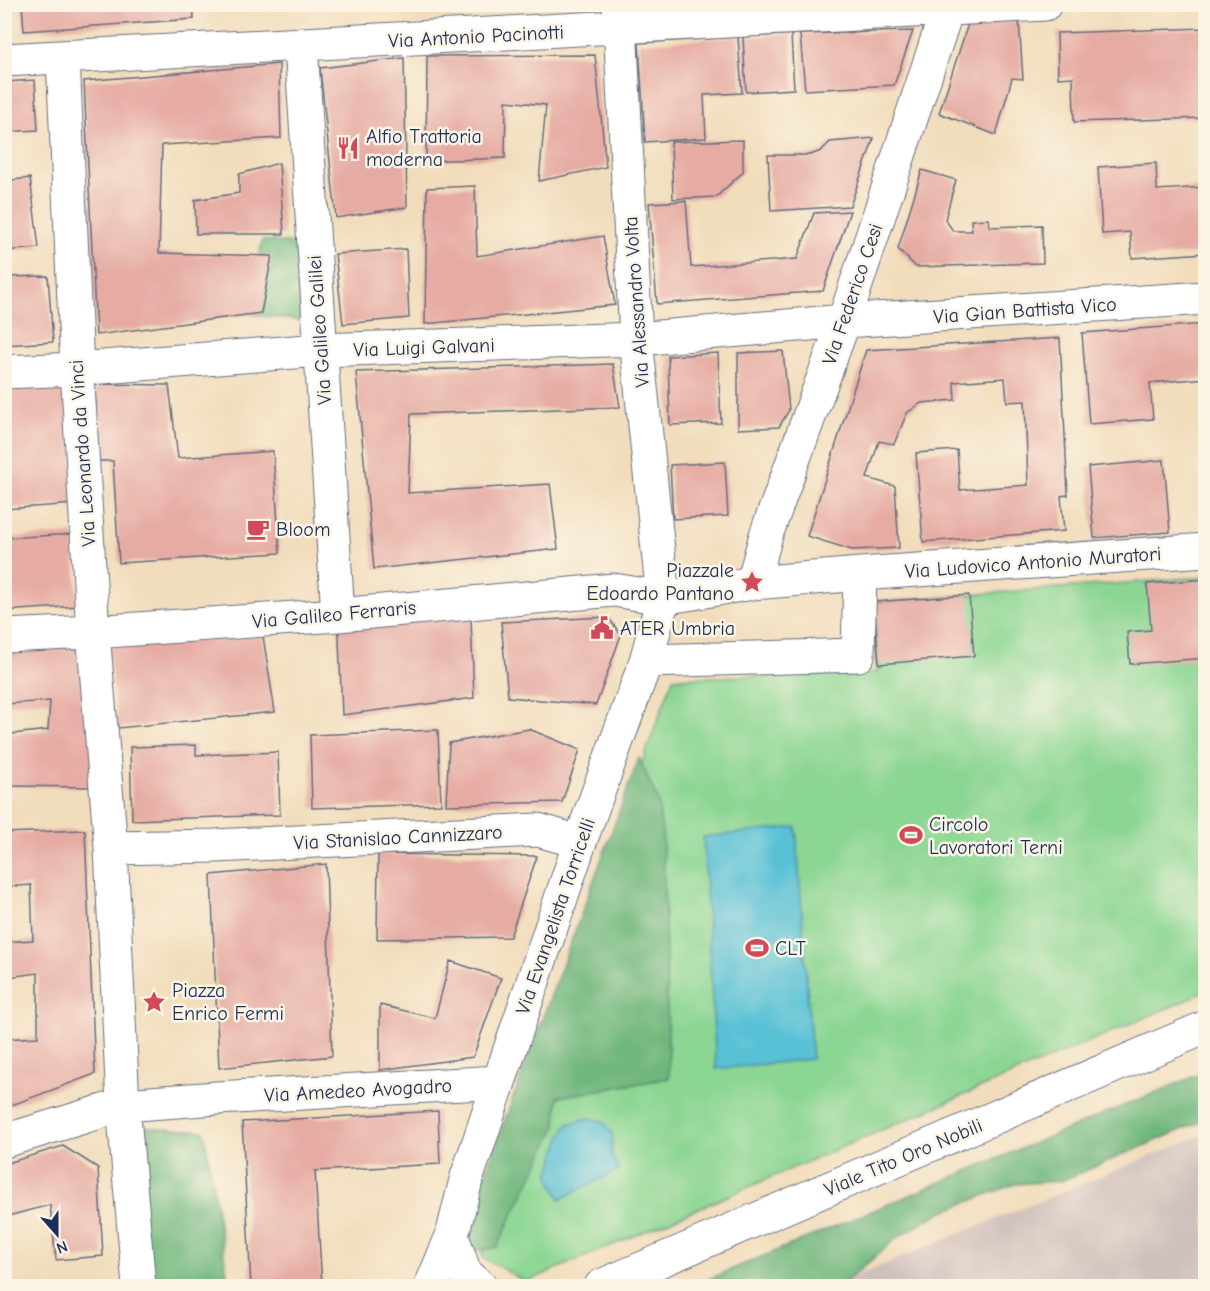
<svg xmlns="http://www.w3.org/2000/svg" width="1210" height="1291" viewBox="0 0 1210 1291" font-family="'Comic Neue',sans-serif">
<rect width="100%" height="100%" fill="#fcf5e5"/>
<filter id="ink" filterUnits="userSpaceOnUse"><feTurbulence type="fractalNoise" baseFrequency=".0167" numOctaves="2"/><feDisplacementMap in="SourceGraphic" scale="12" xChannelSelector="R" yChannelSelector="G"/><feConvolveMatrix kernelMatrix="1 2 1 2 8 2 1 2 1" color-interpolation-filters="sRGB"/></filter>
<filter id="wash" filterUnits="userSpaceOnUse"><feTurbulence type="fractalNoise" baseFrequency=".008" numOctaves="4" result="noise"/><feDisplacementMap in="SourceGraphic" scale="24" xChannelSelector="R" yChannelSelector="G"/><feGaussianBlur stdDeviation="1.35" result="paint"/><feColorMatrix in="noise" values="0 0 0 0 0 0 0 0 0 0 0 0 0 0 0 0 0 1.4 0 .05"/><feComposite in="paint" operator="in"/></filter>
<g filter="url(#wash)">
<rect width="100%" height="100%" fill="#f1ddbc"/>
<path fill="#d0c0bc" d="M 1205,1134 L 1205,1286 L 831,1286 Z"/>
<path fill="#8bd693" stroke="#538278" stroke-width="1.5" d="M 1205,577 L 1205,992 L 526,1282 L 483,1258 L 475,1221 L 673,678 L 877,673 L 874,602 Z"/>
<path fill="#70b77d" stroke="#46736e" stroke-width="1.5" d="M 262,240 L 303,245 L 311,322 L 250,314 Z
M 639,758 L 658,801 L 663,840 L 669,1078 L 558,1097 L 556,1127 L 497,1247 L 455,1255 Z
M 1205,1072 L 1205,1120 L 1061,1181 L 1015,1184 L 941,1212 L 898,1237 L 841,1286 L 692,1286 Z
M 122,1125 L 204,1131 L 229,1286 L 140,1286 Z"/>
<path fill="#59c1d6" stroke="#3a789a" stroke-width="1.5" d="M 796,827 L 812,1059 L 716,1069 L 703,837 Z
M 588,1118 L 603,1121 L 613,1135 L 611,1154 L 619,1170 L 560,1199 L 549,1176 L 561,1137 L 568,1124 Z"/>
<g id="blocks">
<path fill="#e6aba3" d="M 22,4 L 193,4 L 194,19 L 24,31 Z
M 1019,21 L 1023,79 L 1012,78 L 996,135 L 939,113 L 968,24 Z
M 1206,28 L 1206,118 L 1074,122 L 1073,77 L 1058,78 L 1057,33 Z
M 913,31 L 894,85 L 805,90 L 800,34 Z
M 791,34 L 794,89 L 746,92 L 743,37 Z
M 738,37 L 742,93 L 704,95 L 706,138 L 645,142 L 639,43 Z
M 595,55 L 606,167 L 539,181 L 546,105 L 506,101 L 505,158 L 426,161 L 427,56 Z
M 404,58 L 407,207 L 336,218 L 320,68 Z
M 279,64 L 281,138 L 162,145 L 159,253 L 272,256 L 261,313 L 96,335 L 84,81 Z
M 35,80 L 38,130 L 4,132 L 4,82 Z
M 874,138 L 850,206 L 771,211 L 768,155 L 810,155 L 821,151 L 830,142 Z
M 743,140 L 743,172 L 716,197 L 673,199 L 671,142 Z
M 279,163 L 284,234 L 196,234 L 195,200 L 239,193 L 239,174 Z
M 1156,163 L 1157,190 L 1206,187 L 1206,253 L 1132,258 L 1130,232 L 1102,234 L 1098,167 Z
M 922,170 L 956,180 L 945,219 L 953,231 L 972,231 L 971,220 L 989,219 L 990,227 L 1042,225 L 1043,263 L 916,267 L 898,249 Z
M 30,178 L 39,248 L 4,251 L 4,181 Z
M 475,186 L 477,256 L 603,236 L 615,305 L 425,324 L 427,188 Z
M 686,201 L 691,267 L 797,259 L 814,213 L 850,211 L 823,291 L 657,304 L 649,203 Z
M 406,249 L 409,318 L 343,324 L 335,254 Z
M 48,276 L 53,342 L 4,345 L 4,277 Z
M 1206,324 L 1206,378 L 1150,383 L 1153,419 L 1089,424 L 1082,333 Z
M 1060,338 L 1068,495 L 1061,496 L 1064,531 L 923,542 L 916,453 L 957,450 L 960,490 L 1028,485 L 1025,401 L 1007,402 L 1005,378 L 954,382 L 955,400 L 921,403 L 907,413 L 894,444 L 879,441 L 867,478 L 895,486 L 899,548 L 852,550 L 807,536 L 866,350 Z
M 783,351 L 789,410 L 779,427 L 738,429 L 738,353 Z
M 718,353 L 721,423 L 670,425 L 668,356 Z
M 613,364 L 620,407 L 411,414 L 408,493 L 550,484 L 558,549 L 374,569 L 356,372 Z
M 68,376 L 76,504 L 4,509 L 4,380 Z
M 95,384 L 169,385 L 178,458 L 273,451 L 280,553 L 119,563 L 113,461 L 98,461 Z
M 1164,460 L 1170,532 L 1094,538 L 1088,467 Z
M 725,462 L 728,516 L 673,519 L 670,465 Z
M 74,534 L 78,606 L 4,611 L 4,538 Z
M 1206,579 L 1206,658 L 1130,664 L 1127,632 L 1151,630 L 1147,584 Z
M 969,595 L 974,656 L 879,664 L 874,602 Z
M 338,615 L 471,619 L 474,698 L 342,715 Z
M 608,617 L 621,635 L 596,705 L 508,697 L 501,622 Z
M 263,636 L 275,712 L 118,728 L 108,647 Z
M 86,643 L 94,787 L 4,786 L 4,735 L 48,730 L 50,701 L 4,704 L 4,650 Z
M 529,729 L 580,750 L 562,802 L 446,805 L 449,743 Z
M 438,730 L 441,804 L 312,808 L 310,735 Z
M 196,745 L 196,755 L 278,752 L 280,815 L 132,820 L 130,747 Z
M 85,830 L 95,1074 L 4,1108 L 4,1039 L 38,1037 L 38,973 L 9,977 L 4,992 L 4,942 L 33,940 L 31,885 L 4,887 L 4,833 Z
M 378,854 L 537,856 L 510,937 L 377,939 Z
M 326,864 L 332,1056 L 219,1068 L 211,875 Z
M 450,961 L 501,978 L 473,1057 L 380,1070 L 380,1005 L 435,1018 Z
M 438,1111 L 440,1164 L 315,1171 L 322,1286 L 251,1286 L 242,1122 Z
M 63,1146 L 98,1168 L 103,1256 L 56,1260 L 50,1205 L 4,1217 L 4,1164 Z"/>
</g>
</g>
<g filter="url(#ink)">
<use href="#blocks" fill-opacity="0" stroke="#666c7f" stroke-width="1.5"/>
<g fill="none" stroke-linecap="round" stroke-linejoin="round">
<g stroke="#666c7f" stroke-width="35">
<path id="street" d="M 301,45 L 338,615
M 63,57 L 77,369 L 93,632 L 111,848 L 123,1105 L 139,1286
M 4,60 L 1045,4
M 4,372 L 77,369 L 320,350 L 636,339 L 844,321 L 1206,298
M 860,574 L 1206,550
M 753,583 L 766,535 L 844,321 L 949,4
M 4,636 L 93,632 L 338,615 L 614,590 L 663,598 L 753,583 L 860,574 L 858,655 L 646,661
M 111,848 L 215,846 L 538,830 L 580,842
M 4,1141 L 123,1105 L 217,1098 L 499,1082
M 431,1286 L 452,1236
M 480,1286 L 465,1273 L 452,1236 L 466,1180 L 580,842 L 646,661 L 663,598 L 636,339 L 619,4"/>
</g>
<g stroke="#666c7f" stroke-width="35">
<path id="secondary" d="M 601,1286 L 1206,1027"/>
</g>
<use href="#street" stroke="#fff" stroke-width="33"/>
<use href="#secondary" stroke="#fff" stroke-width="33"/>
</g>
</g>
<defs>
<g id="restaurant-bare" transform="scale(1.8)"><path d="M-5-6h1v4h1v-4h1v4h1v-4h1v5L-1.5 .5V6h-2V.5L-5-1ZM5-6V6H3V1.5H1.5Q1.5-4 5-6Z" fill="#d1495b" stroke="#fcf5e5" stroke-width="2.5" paint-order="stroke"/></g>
<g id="cafe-bare" transform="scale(1.8)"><path d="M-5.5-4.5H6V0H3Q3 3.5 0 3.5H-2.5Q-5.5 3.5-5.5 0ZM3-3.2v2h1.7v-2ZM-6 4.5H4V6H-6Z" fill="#d1495b" stroke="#fcf5e5" stroke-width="2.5" paint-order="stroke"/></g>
<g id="sight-bare" transform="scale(1.8)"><path d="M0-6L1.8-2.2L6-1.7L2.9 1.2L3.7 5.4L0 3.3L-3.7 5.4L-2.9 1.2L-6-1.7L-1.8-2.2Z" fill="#d1495b" stroke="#fcf5e5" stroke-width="2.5" paint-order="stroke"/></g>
<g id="civic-bare" transform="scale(1.8)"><path d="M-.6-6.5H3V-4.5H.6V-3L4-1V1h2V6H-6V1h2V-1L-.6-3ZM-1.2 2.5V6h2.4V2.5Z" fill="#d1495b" stroke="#fcf5e5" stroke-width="2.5" paint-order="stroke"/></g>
<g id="stadium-bare" transform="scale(1.8)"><path d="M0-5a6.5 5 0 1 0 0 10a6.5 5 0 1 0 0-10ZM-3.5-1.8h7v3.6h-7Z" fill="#d1495b" stroke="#fcf5e5" stroke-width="2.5" paint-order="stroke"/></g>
</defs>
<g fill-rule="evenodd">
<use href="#restaurant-bare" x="348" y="148"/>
<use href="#cafe-bare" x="258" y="529"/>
<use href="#sight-bare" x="752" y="582"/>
<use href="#civic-bare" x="602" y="628"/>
<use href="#stadium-bare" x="911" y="835"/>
<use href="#stadium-bare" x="757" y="948"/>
<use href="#sight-bare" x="154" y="1002"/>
</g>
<g text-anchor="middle" stroke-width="5" stroke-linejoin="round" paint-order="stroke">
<g font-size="20" fill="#1b2f5e" stroke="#fcf5e5">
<text transform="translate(476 36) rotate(-3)" y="7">Via Antonio Pacinotti</text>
<text transform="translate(852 294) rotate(-71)" y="7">Via Federico Cesi</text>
<text transform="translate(636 302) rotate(-94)" y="7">Via Alessandro Volta</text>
<text transform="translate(1025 310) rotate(-4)" y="7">Via Gian Battista Vico</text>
<text transform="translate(319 330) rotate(-94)" y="7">Via Galileo Galilei</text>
<text transform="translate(424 347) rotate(-2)" y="7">Via Luigi Galvani</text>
<text transform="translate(82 453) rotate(-94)" y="7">Via Leonardo da Vinci</text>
<text transform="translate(1033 562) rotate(-4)" y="7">Via Ludovico Antonio Muratori</text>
<text transform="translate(334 614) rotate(-5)" y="7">Via Galileo Ferraris</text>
<text transform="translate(398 837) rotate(-3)" y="7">Via Stanislao Cannizzaro</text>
<text transform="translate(555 916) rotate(-71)" y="7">Via Evangelista Torricelli</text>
<text transform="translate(358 1090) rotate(-3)" y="7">Via Amedeo Avogadro</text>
<text transform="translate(903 1157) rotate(-23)" y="7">Viale Tito Oro Nobili</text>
</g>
<g font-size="20" fill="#1b2f5e" stroke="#fcf5e5" text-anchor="start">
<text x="366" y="143">Alfio Trattoria<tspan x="366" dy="23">moderna</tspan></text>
<text x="276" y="536">Bloom</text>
<text x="734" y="577" text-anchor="end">Piazzale<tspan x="734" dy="23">Edoardo Pantano</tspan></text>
<text x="620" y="635">ATER Umbria</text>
<text x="929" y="831">Circolo<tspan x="929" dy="23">Lavoratori Terni</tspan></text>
<text x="775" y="955">CLT</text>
<text x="172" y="997">Piazza<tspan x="172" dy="23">Enrico Fermi</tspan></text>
</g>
</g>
<rect width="1210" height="1291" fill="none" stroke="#fcf5e5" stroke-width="24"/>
<g transform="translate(57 1234) rotate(159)" stroke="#fcf5e5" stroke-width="4.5" paint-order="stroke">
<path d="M0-4.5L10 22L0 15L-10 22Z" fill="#1b2f5e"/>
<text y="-9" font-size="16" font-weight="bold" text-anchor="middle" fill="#1b2f5e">N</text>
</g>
</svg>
